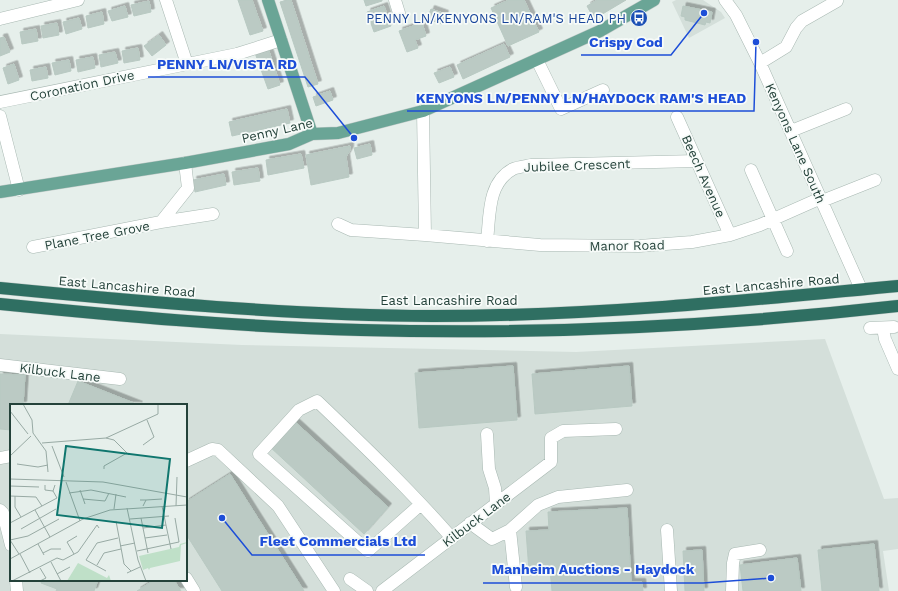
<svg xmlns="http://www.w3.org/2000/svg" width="898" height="591" viewBox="0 0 898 591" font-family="'Work Sans',sans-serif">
<defs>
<filter id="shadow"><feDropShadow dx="3.5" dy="-3.5" stdDeviation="0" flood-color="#0004"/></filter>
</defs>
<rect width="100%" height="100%" fill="#e6efeb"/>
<path fill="#d4dfda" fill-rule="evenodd" d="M 676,0 L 703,0 L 721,12 L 725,18 L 689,38 L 672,2 Z
M 0,334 L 242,345 L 576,352 L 825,339 L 884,499 L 898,498 L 898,549 L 883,551 L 889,591 L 0,591 ZM 11,405 L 186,405 L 186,580 L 11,580 Z"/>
<path fill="#bbcac4" stroke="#b8c9c2" filter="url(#shadow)" d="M 238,0 L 252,0 L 263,31 L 250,35 Z
M 288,0 L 291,0 L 318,84 L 308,87 L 280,2 Z
M 364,0 L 382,0 L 382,1 L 366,6 Z
M 509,0 L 524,0 L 539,32 L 508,46 L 491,8 Z
M 597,0 L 626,0 L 594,19 L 587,6 Z
M 149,1 L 151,12 L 134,16 L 131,5 Z
M 125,6 L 128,17 L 112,21 L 108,11 Z
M 384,6 L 391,26 L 374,32 L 367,12 Z
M 683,6 L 712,12 L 710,23 L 706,22 L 705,25 L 685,20 L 685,17 L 681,16 Z
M 431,9 L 445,14 L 442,24 L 427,19 Z
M 102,12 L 104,24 L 88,28 L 86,16 Z
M 79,18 L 82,29 L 66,34 L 63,22 Z
M 57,23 L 59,35 L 43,38 L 41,26 Z
M 422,23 L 426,36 L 415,40 L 418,48 L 407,52 L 399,31 Z
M 36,29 L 38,41 L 22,44 L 20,32 Z
M 159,35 L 166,45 L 152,56 L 144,46 Z
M 4,37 L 10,52 L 0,56 L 0,38 Z
M 504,44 L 510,57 L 463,79 L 457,65 Z
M 138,48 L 140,60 L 124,63 L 122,51 Z
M 268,48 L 280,85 L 268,89 L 255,53 Z
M 115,52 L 118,63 L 101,67 L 99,55 Z
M 93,57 L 95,68 L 78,72 L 76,60 Z
M 69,60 L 71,71 L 55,75 L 52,63 Z
M 14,64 L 19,80 L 8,84 L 3,68 Z
M 46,67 L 48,78 L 32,81 L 30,70 Z
M 450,67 L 454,77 L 439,83 L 434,73 Z
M 330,91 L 333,100 L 316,106 L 313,97 Z
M 287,109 L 290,123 L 232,136 L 229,122 Z
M 370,144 L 372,155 L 357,159 L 354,148 Z
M 350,146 L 350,150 L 346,157 L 349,177 L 311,185 L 306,155 Z
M 301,154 L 304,168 L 268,175 L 266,160 Z
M 258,168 L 260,181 L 234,185 L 232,172 Z
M 224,174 L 226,185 L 195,192 L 193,180 Z
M 513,366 L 517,420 L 419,428 L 415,373 Z
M 629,366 L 632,406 L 535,414 L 532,374 Z
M 0,374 L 25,375 L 23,405 L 11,405 L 11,430 L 0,429 Z
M 78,381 L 139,405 L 68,405 Z
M 293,420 L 388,507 L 364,534 L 269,446 Z
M 230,474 L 304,591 L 222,591 L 186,534 L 186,502 Z
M 627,508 L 631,582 L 642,582 L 643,591 L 552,591 L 550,570 L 529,571 L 526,531 L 549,530 L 548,512 Z
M 874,544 L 879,591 L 822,591 L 818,550 Z
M 702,550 L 704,591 L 685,591 L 683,551 Z
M 797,558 L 801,591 L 743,591 L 740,565 Z
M 42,580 L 98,580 L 94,591 L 56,591 L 57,589 L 41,583 Z
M 154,580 L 174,580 L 181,591 L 137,591 Z"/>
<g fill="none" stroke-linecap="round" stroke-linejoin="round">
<g stroke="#a8b8b2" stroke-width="13">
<path id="minor" d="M 166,0 L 187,64
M 395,0 L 399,13
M 725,0 L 736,15 L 760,63 L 861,289
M 0,19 L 78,0
M 537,60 L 561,109 L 603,90
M 760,63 L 786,47 L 796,28 L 802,21 L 837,1
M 0,102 L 237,54 L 281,40
M 423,111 L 425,235
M 0,116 L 19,190
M 677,117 L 730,235
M 791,131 L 846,109
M 185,163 L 188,188 L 161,222 L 213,214
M 751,170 L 787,251
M 822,201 L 875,180
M 338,224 L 351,230 L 425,235 L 540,245 L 639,246 L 692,242 L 730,235 L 760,225 L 821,198
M 487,241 C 490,216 487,183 513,169 C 517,167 526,166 531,165 L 697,161
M 33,247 L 161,222
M 870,328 L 894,327
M 883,328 L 885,339 L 898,369
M 0,365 L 120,379
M 487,434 L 489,469 L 495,488 L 496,503
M 0,458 L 11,456
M 186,461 L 212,449 L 218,450 L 278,506 L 334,591
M 421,504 L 368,551 L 259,454 L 299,410 L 317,401 C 363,445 409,489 451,537
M 0,510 L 3,513 L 11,545
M 470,523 L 492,539 L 510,530 L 538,505 L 558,497 L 627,490
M 510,530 L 516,587
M 667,530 L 671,591
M 186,578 L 194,591
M 350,579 L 367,591
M 16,580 L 17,591
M 382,591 L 551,462 L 551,438 L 563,431 L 616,429
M 732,591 L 733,563 L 735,554 L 760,550"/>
</g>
<g stroke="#c2cac8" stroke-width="13">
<path id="major" d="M 268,0 L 312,134
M 0,192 L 185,163 L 289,144 L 312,134 L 338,133 L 423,111 L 600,31 L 654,0"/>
</g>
<g stroke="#c2cac8" stroke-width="13">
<path id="highway" d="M 0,288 C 144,302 288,315 433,316 C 589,316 744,301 898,286
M 0,304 C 120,316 240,327 361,330 C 540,335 720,326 898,306"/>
</g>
<use href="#minor" stroke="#fff" stroke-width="12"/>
<use href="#major" stroke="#6aa596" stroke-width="12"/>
<use href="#highway" stroke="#2f6f62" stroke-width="12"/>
</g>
<defs>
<g id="bus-disc" transform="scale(0.9)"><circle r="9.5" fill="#1a4fb4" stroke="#f7fbf9"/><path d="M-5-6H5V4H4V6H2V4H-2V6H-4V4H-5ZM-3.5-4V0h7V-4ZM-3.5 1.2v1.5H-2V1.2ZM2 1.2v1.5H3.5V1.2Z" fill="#fff"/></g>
</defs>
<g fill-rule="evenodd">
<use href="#bus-disc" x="639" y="18"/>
</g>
<g text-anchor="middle" stroke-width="3.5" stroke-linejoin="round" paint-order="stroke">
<g font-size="13" fill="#164399" stroke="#f7fbf9" text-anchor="end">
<text x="626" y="23">PENNY LN/KENYONS LN/RAM'S HEAD PH</text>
</g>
<g font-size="13" fill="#24423a" stroke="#f7fbf9">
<text transform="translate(82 85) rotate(-12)" y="5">Coronation Drive</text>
<text transform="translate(277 130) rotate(-13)" y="5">Penny Lane</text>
<text transform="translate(796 143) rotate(66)" y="5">Kenyons Lane South</text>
<text transform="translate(577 165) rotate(-2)" y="5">Jubilee Crescent</text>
<text transform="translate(704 176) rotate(66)" y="5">Beech Avenue</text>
<text transform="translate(97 235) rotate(-11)" y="5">Plane Tree Grove</text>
<text transform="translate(627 245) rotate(-1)" y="5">Manor Road</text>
<text transform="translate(771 284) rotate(-5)" y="5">East Lancashire Road</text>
<text transform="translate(127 286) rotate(5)" y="5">East Lancashire Road</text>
<text x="449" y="305">East Lancashire Road</text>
<text transform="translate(60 372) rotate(7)" y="5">Kilbuck Lane</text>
<text transform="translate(476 519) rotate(-37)" y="5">Kilbuck Lane</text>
</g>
</g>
<g transform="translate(10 404)">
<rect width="177" height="177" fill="#e6efeb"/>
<path d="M 177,138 L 177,139 L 171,141 L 170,157 L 140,164 L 139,166 L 138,164 L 133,166 L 129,152 L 169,143 L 170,140 ZM 68,159 L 97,174 L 99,171 L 101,177 L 57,177 Z" fill="#bfe0c8"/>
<path fill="none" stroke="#98aaa4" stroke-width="1" d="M 13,0 L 22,16 L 23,29M 0,7 L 18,30M 23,29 L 36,47 L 38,68M 96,34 L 148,10 L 148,0M 32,39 L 96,34 L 104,36 L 119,51M 133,41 L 144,33 L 137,16M 42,42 L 54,73M 0,52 L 21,32M 7,60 L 28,63 L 38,61M 94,65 L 94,62 L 117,49M 0,75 L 93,78 L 177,93M 56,78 L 70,117M 35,81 L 35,86 L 43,87 L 45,81M 0,82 L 29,83M 70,86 L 75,100M 59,89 L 81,86 L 116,93M 0,92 L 26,93 L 32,102M 5,92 L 5,103 L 11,113M 73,95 L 95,97 L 99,89M 130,96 L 136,96 L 133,102M 136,96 L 152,95M 152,102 L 161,145M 166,102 L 167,73M 117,104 L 128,156 L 136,177M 104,105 L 106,90M 25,106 L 40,133M 131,114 L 138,149M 120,115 L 159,112M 106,117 L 114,160 L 121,167M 0,119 L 47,94 L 43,87M 133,124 L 156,121M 11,125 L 46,105M 135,134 L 157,131M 0,136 L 18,132 L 49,115M 0,136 L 9,150M 28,140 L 34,151M 110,142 L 125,139M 127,147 L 169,138 L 165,114M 33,149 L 41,145 L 51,145M 10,150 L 20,169M 64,150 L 57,138 L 67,132M 0,155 L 73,115 L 100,106 L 177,101M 41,158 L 51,177M 87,161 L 94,149 L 111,145M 96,167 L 76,156 L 87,139 L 108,134M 117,169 L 130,163M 47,170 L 60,163M 2,177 L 47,154 L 53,156 L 68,148 L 87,121 L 89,124M 30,177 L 36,174 L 30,164"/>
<path fill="#0f766e" fill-opacity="0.15" stroke="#0f766e" stroke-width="2" d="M 56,42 L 160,55 L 152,124 L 47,111 Z"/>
<rect width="177" height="177" fill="none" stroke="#24423a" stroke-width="2"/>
</g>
<path fill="none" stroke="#1d4ed8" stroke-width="1.5" d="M704 13L671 55H581M354 138L305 77H148M756 42L754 111H407M222 518L252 555H425M771 578L703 583H483"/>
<g fill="#1d4ed8" stroke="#f7fbf9" stroke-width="1.5">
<circle cx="704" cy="13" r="4"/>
<circle cx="354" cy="138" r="4"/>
<circle cx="756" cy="42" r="4"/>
<circle cx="222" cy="518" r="4"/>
<circle cx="771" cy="578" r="4"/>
</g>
<g font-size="14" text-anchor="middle" font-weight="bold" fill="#1d4ed8" stroke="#f7fbf9" stroke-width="3.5" stroke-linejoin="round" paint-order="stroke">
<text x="626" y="47">Crispy Cod</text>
<text x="227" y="69">PENNY LN/VISTA RD</text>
<text x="581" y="103">KENYONS LN/PENNY LN/HAYDOCK RAM'S HEAD</text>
<text x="338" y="546">Fleet Commercials Ltd</text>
<text x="593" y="574">Manheim Auctions - Haydock</text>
</g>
</svg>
